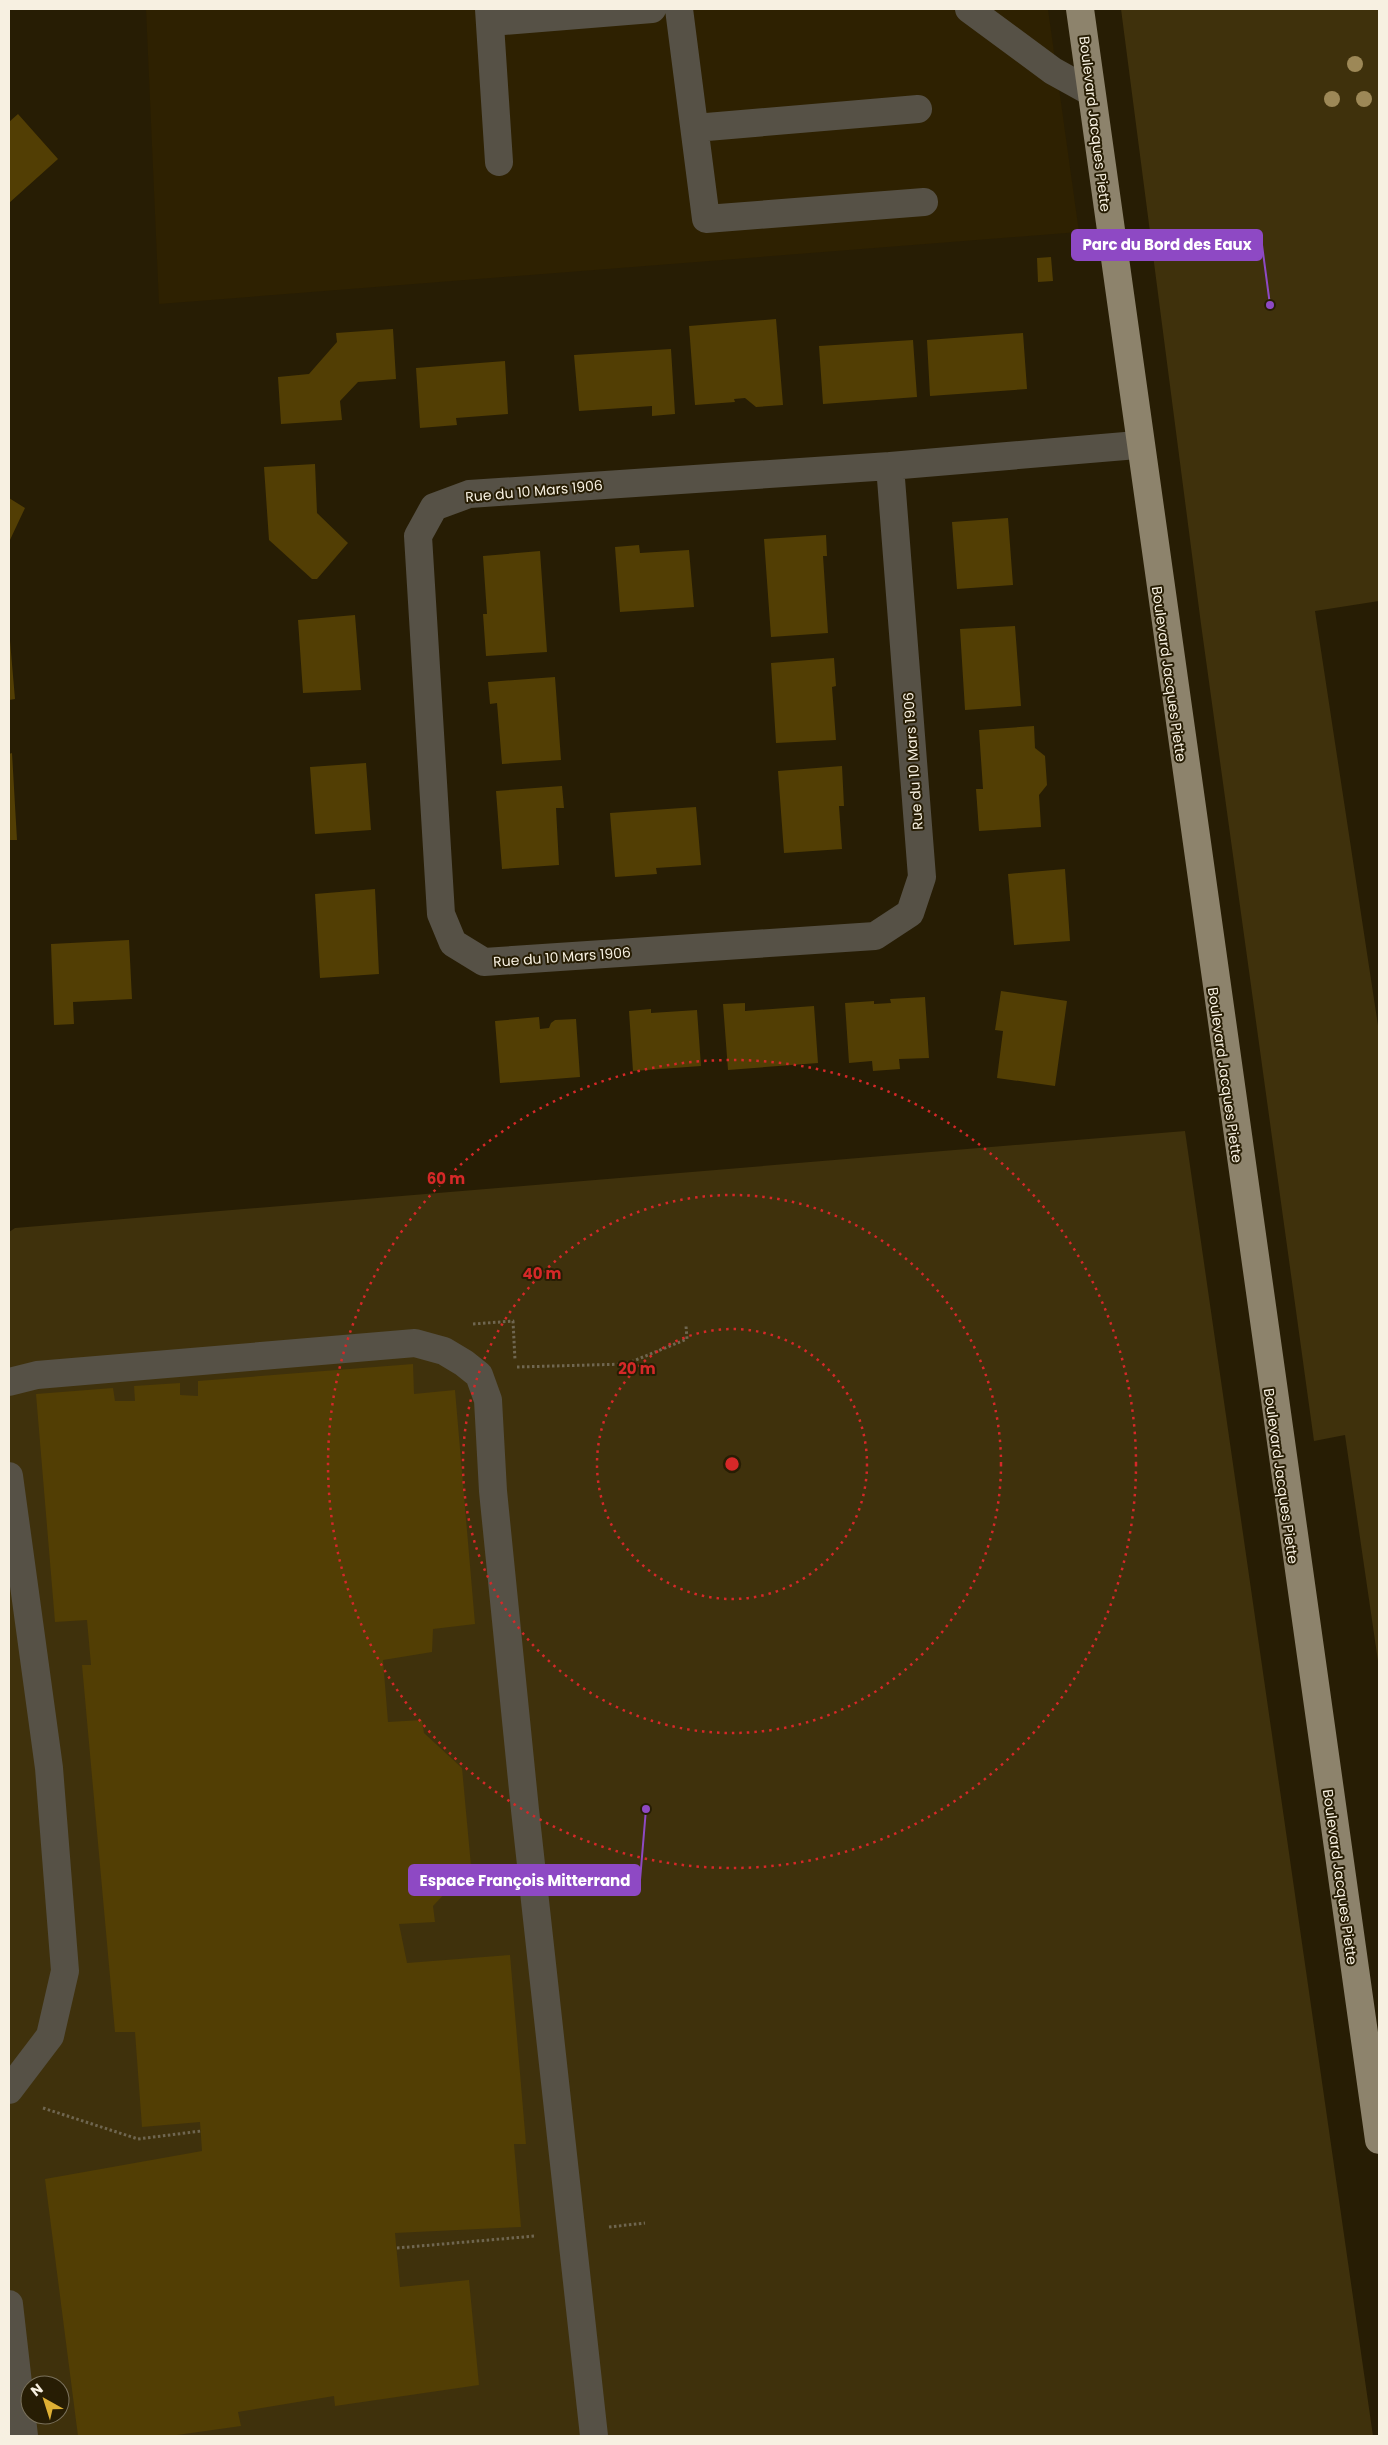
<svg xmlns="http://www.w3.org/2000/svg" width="1388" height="2445" viewBox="0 0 1388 2445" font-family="Poppins,sans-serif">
<rect width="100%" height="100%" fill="#271d04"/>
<path fill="#2e2101" d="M 146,9 L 1048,9 L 1079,232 L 159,304 Z"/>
<path fill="#3f310c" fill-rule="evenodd" d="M 1121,9 L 1379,9 L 1379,601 L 1315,611 L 1379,1032 L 1379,1668 L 1345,1435 L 1314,1441 L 1201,624 Z
M 1185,1131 L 1373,2436 L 9,2436 L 9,1232 L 15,1228 ZM 30,2385 L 60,2385 L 60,2415 L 30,2415 Z"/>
<path fill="#523e04" d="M 18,114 L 58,159 L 9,203 L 9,122 Z
M 1051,257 L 1053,281 L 1038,282 L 1037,258 Z
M 776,319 L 783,405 L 756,407 L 745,398 L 734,399 L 735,402 L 695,405 L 689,326 Z
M 393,329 L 396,379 L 358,382 L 340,401 L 342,420 L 281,424 L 278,377 L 309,374 L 337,342 L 336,333 Z
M 1023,333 L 1027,389 L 930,396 L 927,340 Z
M 913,340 L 917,397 L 823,404 L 819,346 Z
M 671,349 L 675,414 L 652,416 L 652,406 L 579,411 L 574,355 Z
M 505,361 L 508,414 L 456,418 L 457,425 L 420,428 L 416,368 Z
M 315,464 L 317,513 L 348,543 L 317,579 L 312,579 L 269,540 L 264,467 Z
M 9,498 L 25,508 L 9,542 Z
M 1008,518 L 1013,585 L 957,589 L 952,522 Z
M 826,535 L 827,556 L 823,556 L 828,633 L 771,637 L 764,539 Z
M 639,545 L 640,553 L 689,550 L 694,607 L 620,612 L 615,547 Z
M 540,551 L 547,652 L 486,656 L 483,614 L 487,614 L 483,556 Z
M 355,615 L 361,690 L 303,693 L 298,620 Z
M 1015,626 L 1021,706 L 965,710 L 960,629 Z
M 9,629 L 15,699 L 9,700 Z
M 834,658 L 836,686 L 832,687 L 836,740 L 776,743 L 771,663 Z
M 555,677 L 561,760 L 502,764 L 497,703 L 490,704 L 488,682 Z
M 1034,726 L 1035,748 L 1045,756 L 1047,785 L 1039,795 L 1041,827 L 979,831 L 976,789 L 983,789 L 979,730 Z
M 12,753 L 17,840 L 9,840 L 9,754 Z
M 366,763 L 371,830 L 315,834 L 310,767 Z
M 842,766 L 844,806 L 839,806 L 842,849 L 784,853 L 778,771 Z
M 562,786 L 564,808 L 556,808 L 559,865 L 502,869 L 496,791 Z
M 696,807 L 701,865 L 656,868 L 657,874 L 615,877 L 610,813 Z
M 1065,869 L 1070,941 L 1014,945 L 1008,874 Z
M 375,889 L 379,974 L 320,978 L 315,894 Z
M 129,940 L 132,999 L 73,1002 L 74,1024 L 54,1025 L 51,944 Z
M 1001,991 L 1067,1001 L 1055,1086 L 997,1078 L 1003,1031 L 995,1030 Z
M 925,997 L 929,1058 L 899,1059 L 900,1069 L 873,1071 L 872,1061 L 849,1063 L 845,1003 L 874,1001 L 874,1004 L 891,1003 L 890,999 Z
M 745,1003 L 745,1011 L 814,1006 L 818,1063 L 728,1070 L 723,1004 Z
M 651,1009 L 651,1013 L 697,1010 L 701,1066 L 633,1071 L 629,1011 Z
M 539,1017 L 540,1029 L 549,1028 L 551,1023 L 555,1020 L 576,1019 L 580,1077 L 500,1083 L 495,1021 Z
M 413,1364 L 414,1394 L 455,1390 L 475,1624 L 433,1629 L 432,1652 L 383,1660 L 388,1722 L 422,1720 L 424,1733 L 462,1768 L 471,1866 L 433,1906 L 435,1922 L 399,1924 L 407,1963 L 510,1955 L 526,2144 L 514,2144 L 521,2227 L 395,2233 L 400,2287 L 469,2280 L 479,2385 L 335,2406 L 334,2396 L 238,2412 L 241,2426 L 170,2436 L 78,2436 L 45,2179 L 202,2151 L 200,2122 L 142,2127 L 135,2032 L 115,2032 L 82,1665 L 91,1665 L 87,1620 L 55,1622 L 36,1394 L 113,1388 L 115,1401 L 135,1401 L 134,1386 L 180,1383 L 180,1395 L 198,1396 L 198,1381 Z"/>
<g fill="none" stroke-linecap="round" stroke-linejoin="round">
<path stroke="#6f6650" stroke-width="3" stroke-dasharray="2.5 2.5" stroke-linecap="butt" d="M 473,1324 L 513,1321 L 515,1360
M 517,1367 L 626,1364 L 687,1339 L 686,1326
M 43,2108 L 138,2139 L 201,2131
M 609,2227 L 645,2223
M 397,2248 L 535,2236"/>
<path stroke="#565146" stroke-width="28" d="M 489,9 L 499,162
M 679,9 L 706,219 L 924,202
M 969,9 L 1053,71 L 1091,92
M 491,22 L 652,9
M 695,128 L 918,109
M 890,466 L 922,877 L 910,913 L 875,936 L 484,962 L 453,943 L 441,914 L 418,536 L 434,507 L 469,494 L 890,466 L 1137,445
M 9,1382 L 37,1375 L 415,1343 L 444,1351 L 464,1363 L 479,1375 L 488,1400 L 493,1491 L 525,1810 L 594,2436
M 9,1476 L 49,1768 L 65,1971 L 50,2036 L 9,2090
M 9,2304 L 24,2436"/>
<path stroke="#8d836c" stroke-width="28" d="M 1080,9 C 1173,720 1274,1430 1379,2140"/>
</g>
<g fill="#9d8857">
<circle cx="1355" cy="64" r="8"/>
<circle cx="1332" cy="99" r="8"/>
<circle cx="1364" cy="99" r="8"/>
</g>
<g fill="none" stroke="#d62828" stroke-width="2.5" stroke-dasharray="2.5 5">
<circle cx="732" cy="1464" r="135"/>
<circle cx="732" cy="1464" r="269"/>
<circle cx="732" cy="1464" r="404"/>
</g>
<g text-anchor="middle" stroke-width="4" stroke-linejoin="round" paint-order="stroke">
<g font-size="14" fill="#f7f0e1" stroke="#271d04">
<text transform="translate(1095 124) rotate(83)" y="5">Boulevard Jacques Piette</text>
<text transform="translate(534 491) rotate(-5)" y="5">Rue du 10 Mars 1906</text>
<text transform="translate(1169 674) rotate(82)" y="5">Boulevard Jacques Piette</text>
<text transform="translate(913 761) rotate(-94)" y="5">Rue du 10 Mars 1906</text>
<text transform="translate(562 957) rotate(-4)" y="5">Rue du 10 Mars 1906</text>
<text transform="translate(1225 1075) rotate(82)" y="5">Boulevard Jacques Piette</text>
<text transform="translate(1281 1476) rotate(82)" y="5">Boulevard Jacques Piette</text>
<text transform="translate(1340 1877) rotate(82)" y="5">Boulevard Jacques Piette</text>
</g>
</g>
<circle cx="732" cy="1464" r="8" fill="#d62828" stroke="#271d04" stroke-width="2.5"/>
<g font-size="15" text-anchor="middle" font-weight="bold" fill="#d62828" stroke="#271d04" stroke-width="4" stroke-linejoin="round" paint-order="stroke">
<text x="446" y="1184">60 m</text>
<text x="542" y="1279">40 m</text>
<text x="637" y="1374">20 m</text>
</g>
<path fill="none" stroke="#8e49c4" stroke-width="2" d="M1270 305L1262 245M646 1809L640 1880"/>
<g fill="#8e49c4" stroke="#271d04" stroke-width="2">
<circle cx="1270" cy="305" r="5"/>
<circle cx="646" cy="1809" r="5"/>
</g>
<g fill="#8e49c4" stroke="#8e49c4" stroke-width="2">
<rect x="1072" y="230" width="190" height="30" rx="5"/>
<rect x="409" y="1865" width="231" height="30" rx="5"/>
</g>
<g font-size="15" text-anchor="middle" font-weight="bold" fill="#fff">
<text x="1167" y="250">Parc du Bord des Eaux</text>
<text x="525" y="1886">Espace François Mitterrand</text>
</g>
<rect width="1388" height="2445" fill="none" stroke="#f7f0e1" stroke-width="20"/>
<g transform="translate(45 2400) rotate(321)"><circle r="24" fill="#271d04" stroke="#7a715c"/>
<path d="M0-4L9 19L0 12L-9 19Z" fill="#dfb034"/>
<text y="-8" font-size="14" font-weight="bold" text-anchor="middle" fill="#f7f0e1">N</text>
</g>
</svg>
